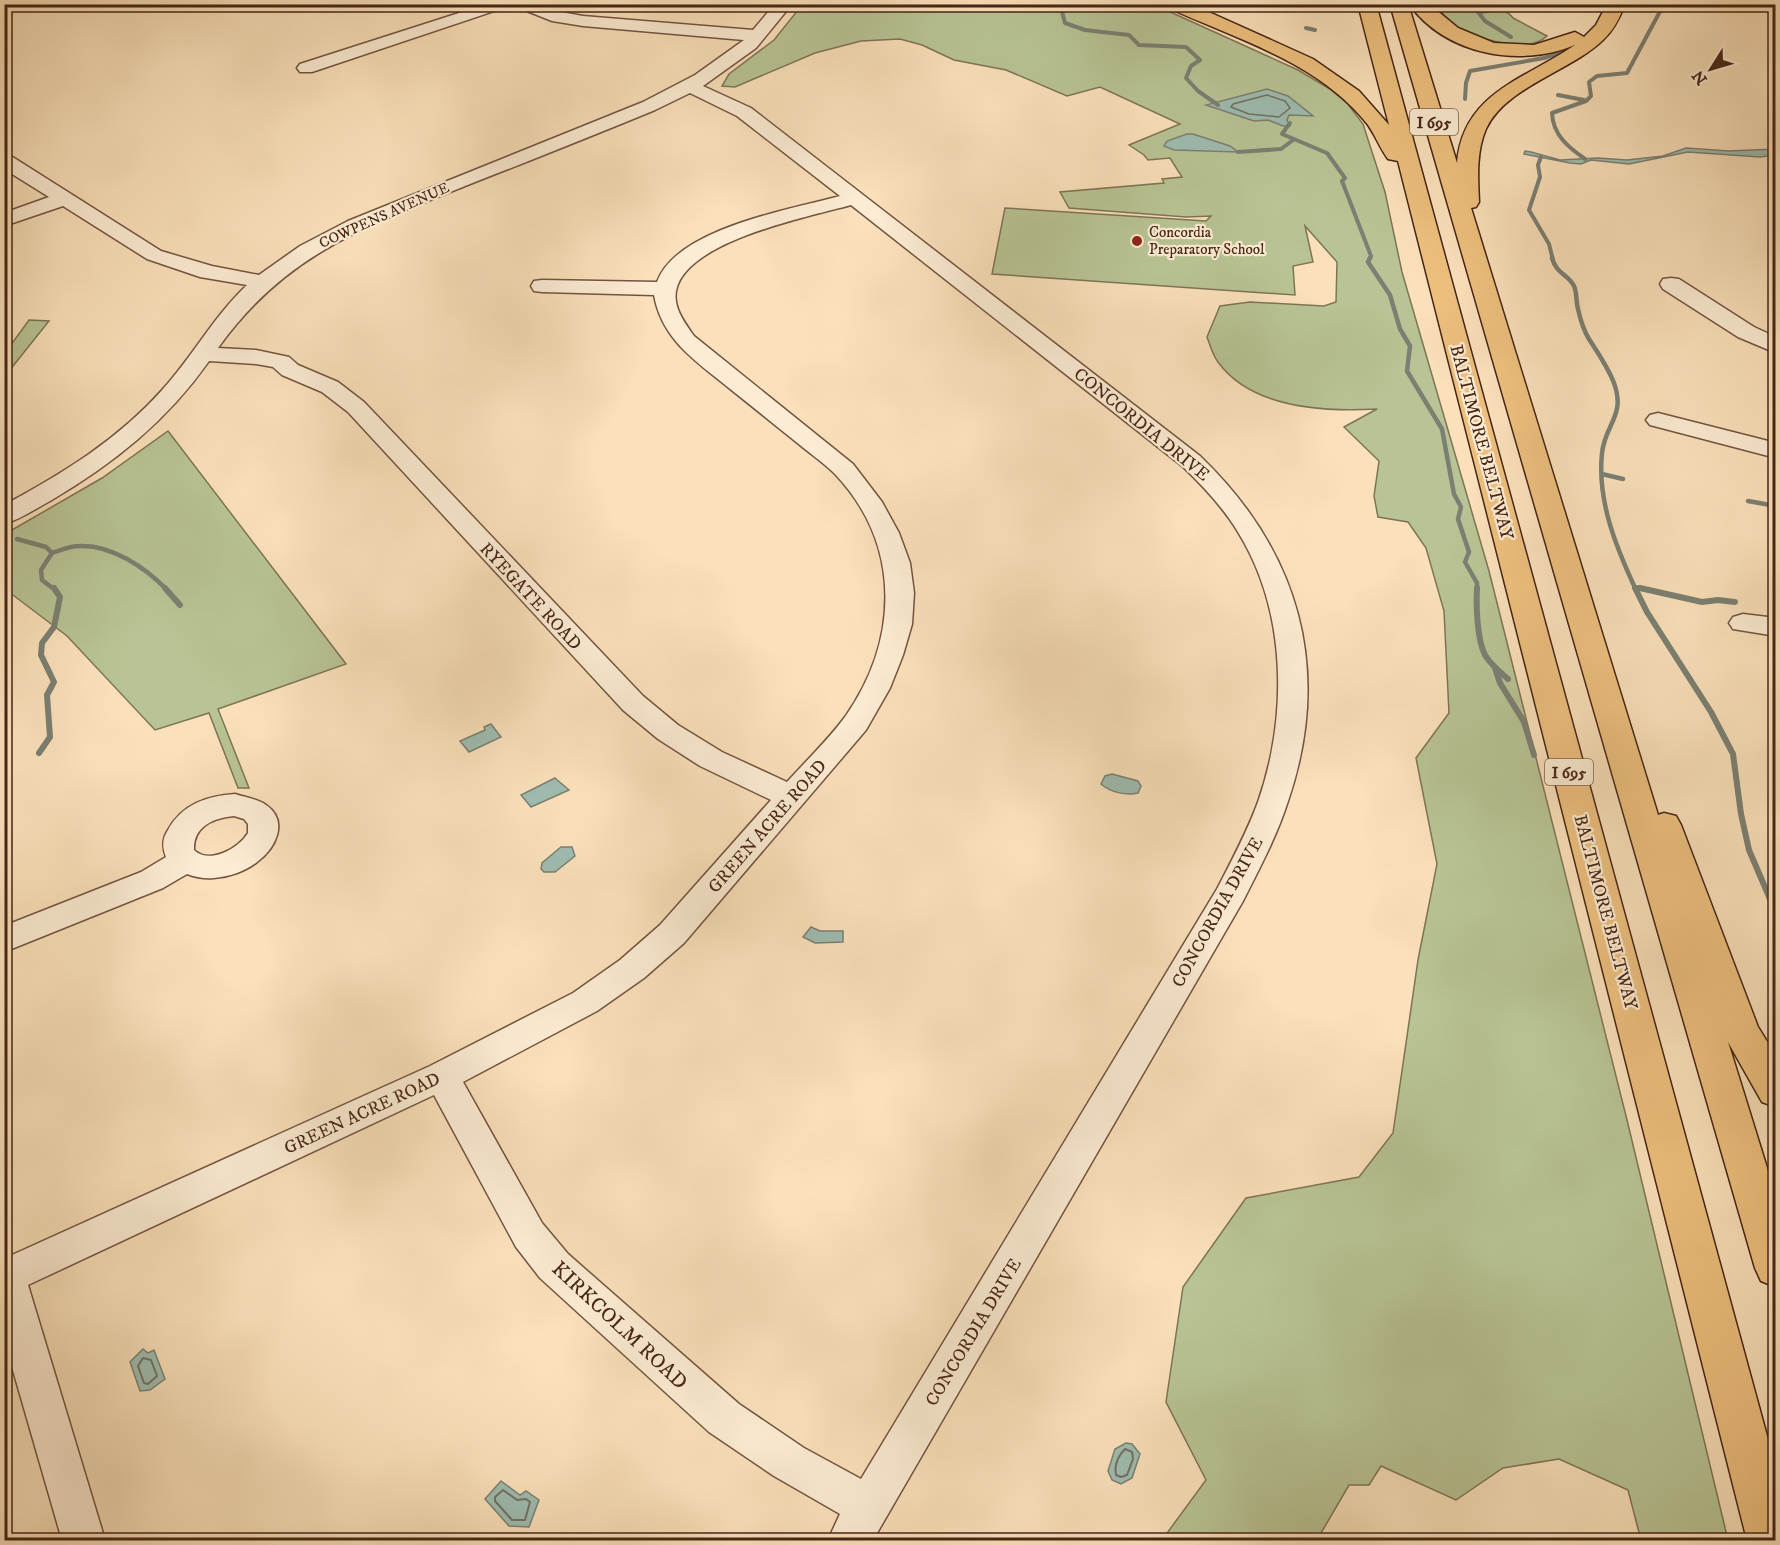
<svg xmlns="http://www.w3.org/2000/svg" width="1780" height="1545" viewBox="0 0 1780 1545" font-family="'IM FELL DW Pica',serif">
<rect width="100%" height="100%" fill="#fae1bb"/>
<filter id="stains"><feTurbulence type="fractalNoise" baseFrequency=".00333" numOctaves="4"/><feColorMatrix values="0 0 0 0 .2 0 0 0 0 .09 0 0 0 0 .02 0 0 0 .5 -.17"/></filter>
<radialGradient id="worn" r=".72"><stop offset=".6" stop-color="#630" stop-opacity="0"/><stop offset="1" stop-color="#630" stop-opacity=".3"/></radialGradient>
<path fill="#b8c495" stroke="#7f7456" stroke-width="1.5" d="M 802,5 L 1155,5 L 1298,70 L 1330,89 L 1347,103 L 1363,124 L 1385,192 L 1402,272 L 1489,571 L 1627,1120 L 1728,1540 L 1641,1540 L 1628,1490 L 1559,1459 L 1503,1468 L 1456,1500 L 1381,1466 L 1369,1485 L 1349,1485 L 1317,1540 L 1162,1540 L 1206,1480 L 1166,1402 L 1183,1287 L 1246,1198 L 1359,1177 L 1393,1133 L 1418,960 L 1437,864 L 1416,758 L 1449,713 L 1444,611 L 1426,548 L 1408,522 L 1378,517 L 1374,496 L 1379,461 L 1344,427 L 1377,409 C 1325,412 1252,409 1218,362 C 1213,356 1210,345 1207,337 L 1220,306 L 1250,302 L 1324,306 L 1336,302 L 1337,262 L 1305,226 L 1313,262 L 1293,266 L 1295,295 L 992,274 L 1005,208 L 1206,221 L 1211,216 L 1186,217 L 1069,208 L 1060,192 L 1164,183 L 1162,179 L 1182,177 L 1170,158 L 1148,160 L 1144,155 L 1129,145 L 1180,124 L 1100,87 L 1067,96 L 1006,70 L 954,60 L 922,45 L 900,39 L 861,41 L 815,53 L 735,87 L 722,86 L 729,74 L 774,40 Z
M 1435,5 C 1455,5 1501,0 1513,18 L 1547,36 C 1527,55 1474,38 1454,25 C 1446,19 1441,12 1435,5 Z
M 29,320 L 49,321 L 5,376 L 5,353 Z
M 168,431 L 346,664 L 218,709 L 249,788 L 238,788 L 209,713 L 155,730 L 67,636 L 5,589 L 5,534 L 102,478 Z"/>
<path fill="#9ebdb1" stroke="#7b8073" stroke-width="1.5" d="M 1267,89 L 1288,96 L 1313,116 L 1289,115 L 1287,120 L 1290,126 L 1283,126 L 1268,120 L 1254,121 L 1206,105 Z
M 1187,134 L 1193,134 L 1230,146 L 1238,152 L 1174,150 L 1164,146 L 1167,141 Z
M 1686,148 L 1729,151 L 1775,149 L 1775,155 L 1760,157 L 1688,152 L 1629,164 L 1591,160 L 1581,164 L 1570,163 L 1524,154 L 1525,151 L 1531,152 L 1560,160 L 1598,158 L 1627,160 L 1663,156 Z
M 491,724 L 501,737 L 469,752 L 460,741 L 485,730 L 484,727 Z
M 1112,774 L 1138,781 L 1141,786 L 1138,793 C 1126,796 1110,792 1101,784 L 1105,776 Z
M 555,778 L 569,790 L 531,807 L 521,795 Z
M 561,847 L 572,847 L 575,856 L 555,872 L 544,872 L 541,869 L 542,863 Z
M 811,927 L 820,931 L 843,931 L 843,942 L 815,943 L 803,937 Z
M 143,1349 L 148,1353 L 154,1350 L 165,1379 L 150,1390 L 140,1391 L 130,1362 Z
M 1126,1443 L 1132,1444 L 1140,1454 L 1132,1478 L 1121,1484 L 1112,1480 L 1108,1471 L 1115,1449 Z
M 501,1481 L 520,1495 L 526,1491 L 539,1500 L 529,1527 L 509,1526 L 485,1499 Z"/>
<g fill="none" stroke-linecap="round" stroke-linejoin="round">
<path stroke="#727164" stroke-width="1.5" d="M 1267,95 L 1285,101 L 1290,108 L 1279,117 L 1249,114 L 1231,107 L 1233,104 Z"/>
<path stroke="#727164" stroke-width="2" d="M 143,1358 L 151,1360 L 157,1376 L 148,1384 L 144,1383 L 138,1366 Z
M 1125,1449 L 1132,1452 L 1133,1459 L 1127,1475 L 1121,1477 L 1116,1475 C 1114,1465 1118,1456 1125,1449 Z
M 503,1490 L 517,1500 L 526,1499 L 530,1502 L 525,1520 L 512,1520 L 495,1501 L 495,1497 Z"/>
<path stroke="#7b8073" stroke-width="4" d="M 1060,4 L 1065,23 L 1085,30 L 1129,35 L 1139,45 L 1186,47 L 1200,60 L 1191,66 L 1186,78 L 1198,91 L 1218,105
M 1306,28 L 1315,30
M 1511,37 L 1485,21 L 1478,12 L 1555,4
M 1558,95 L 1584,100
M 1465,99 L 1466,83 L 1470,71 L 1544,58 L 1567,50
M 1290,123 L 1282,134 L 1327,153 L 1345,178 L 1342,181 L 1371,256 L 1369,260
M 1238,152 L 1281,149 L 1293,140
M 1541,157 L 1538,165 L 1540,177 L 1529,210 L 1549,244 L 1553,260
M 1585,159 C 1568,147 1553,135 1552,113 L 1586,101 L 1591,96 L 1589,82 L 1597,76 L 1627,73 L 1664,4"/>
<path stroke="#7b8073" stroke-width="4.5" d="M 1370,258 L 1368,262 L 1390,295 L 1400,329 L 1410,346 L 1407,371 L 1442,429 L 1454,494 L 1461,507 L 1458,519 L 1469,552 L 1465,562 L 1477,583 L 1477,590
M 1552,258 C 1557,275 1568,274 1574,286 C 1577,292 1576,302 1578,309 C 1580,318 1584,331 1589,339 C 1598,353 1608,367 1614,383 C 1626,416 1605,424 1602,453 C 1597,501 1616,547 1636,590
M 1602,474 L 1623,479
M 1748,501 L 1776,506
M 17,539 L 46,547 L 52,553 L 41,570 L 42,580 L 55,590
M 52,553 C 61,550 70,546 79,546 C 111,544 146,568 167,590
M 1635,587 L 1647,590"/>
<path stroke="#7b8073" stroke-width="6" d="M 165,588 L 180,605
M 1477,588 C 1476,605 1477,640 1485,655 C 1491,665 1499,671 1508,679
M 1635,588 L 1647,612 L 1711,712 L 1733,754 L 1741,814 L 1749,850 L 1776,913
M 1640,588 L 1702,602 L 1718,600 L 1735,602
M 1495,668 L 1500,683 L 1524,722 L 1534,755
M 39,753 L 50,737 L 47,695 L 54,682 L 41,655 L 42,643 L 54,627 L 60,597 L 54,588"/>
<g stroke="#735440" stroke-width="3">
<path id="minor" d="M 487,4 L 538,4 L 561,12 L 583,16 L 753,30 L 775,4 L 792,4 L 756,48 L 703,86 L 751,108 L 1200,456 C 1299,551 1333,669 1288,801 C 1277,836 1259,869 1243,901 L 873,1540 L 828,1540 L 840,1514 L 774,1476 L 709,1432 L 540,1278 L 516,1247 L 434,1095 L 28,1285 L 105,1540 L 62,1540 L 4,1339 L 4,1252 L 12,1255 L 430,1066 L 573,993 L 620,960 L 660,925 L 771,800 L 700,766 L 658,739 L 623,710 L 348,412 L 322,392 L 282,375 L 273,367 L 256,364 L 209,361 C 167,421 113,464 50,501 C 35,509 21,519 4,524 L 4,505 C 62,474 119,439 163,389 C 193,356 214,316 247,285 L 200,277 L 147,259 L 63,206 L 4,226 L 4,213 L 49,197 L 4,169 L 4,154 L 11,156 L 161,251 L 212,266 L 259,275 L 300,246 L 348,221 L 643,102 L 695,75 L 744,40 L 583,26 L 552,21 L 512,5 L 312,72 L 300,72 L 297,68 L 300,64 ZM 690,93 L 737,116 L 840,196 C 789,210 677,228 657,282 L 542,280 L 534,281 L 531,286 L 534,291 L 542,292 L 654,295 C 662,340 696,361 729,388 C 753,407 776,426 800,445 C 812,455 825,464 835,474 C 902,545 899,640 845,717 C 828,740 806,761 787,782 L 722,752 L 678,725 L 643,696 L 364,402 L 338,382 L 298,365 L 289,357 L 256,350 L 218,348 C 284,255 364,227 465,186 C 529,161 592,136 655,110 ZM 851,205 L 1182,466 C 1203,486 1223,507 1238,532 C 1287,611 1288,716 1258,802 C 1247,832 1232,860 1217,889 L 861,1479 L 804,1448 L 739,1404 L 568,1254 L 542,1223 L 463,1082 L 597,1011 L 644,978 L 684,943 L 866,730 L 890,688 L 903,655 L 912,624 L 914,593 L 910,563 L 899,533 L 882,502 L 853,464 L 694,336 C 685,323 673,308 676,291 C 685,241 808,217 851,205 Z
M 1671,278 L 1679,279 L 1754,327 L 1776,337 L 1776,353 L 1738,337 L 1663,289 L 1660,284 L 1663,279 Z
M 1658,413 L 1776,443 L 1776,458 L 1650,425 L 1646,420 L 1650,415 Z
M 1743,614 L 1776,618 L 1776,636 L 1733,629 L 1729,623 L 1733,617 Z
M 235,794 C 244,797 258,799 266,805 C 289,821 276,848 257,862 C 246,871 229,877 214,878 C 205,879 195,877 187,874 L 163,888 L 4,952 L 4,926 L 141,872 L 166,857 C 162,847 162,839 168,830 C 182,804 207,796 235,794 ZM 234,816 L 244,819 L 248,824 L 248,833 C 239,848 210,865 194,850 C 193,826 214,818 234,816 Z"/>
</g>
<g stroke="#462517" stroke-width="3">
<path id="highway" d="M 1166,4 L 1191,4 L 1313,59 L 1359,91 L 1389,125 L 1358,4 L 1376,4 L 1776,1469 L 1776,1540 L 1747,1540 L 1398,161 L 1388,159 C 1379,147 1374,131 1364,120 C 1315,61 1236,39 1169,8 Z
M 1233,4 L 1255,4 L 1246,9 L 1236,8 Z
M 1390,4 L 1408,4 L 1457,163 C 1463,92 1526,79 1575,45 C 1520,68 1446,55 1409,4 L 1429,4 L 1458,28 L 1494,43 L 1534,45 L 1575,32 L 1584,37 L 1596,25 L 1607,4 L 1625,4 C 1620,17 1614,30 1603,40 C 1571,71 1505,87 1486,129 C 1476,152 1478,178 1479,202 L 1476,207 L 1471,208 L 1658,815 L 1664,813 L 1676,816 L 1681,825 L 1758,1027 L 1776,1056 L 1776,1107 L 1762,1102 L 1728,1042 L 1776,1197 L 1776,1287 L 1761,1281 L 1755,1268 Z"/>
</g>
<use href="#minor" fill="#fcecd3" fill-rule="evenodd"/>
<use href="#highway" fill="#edc07e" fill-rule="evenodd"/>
</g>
<circle fill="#8f2418" stroke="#fcecd3" stroke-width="2" cx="1137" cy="241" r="6"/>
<g text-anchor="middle" stroke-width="4.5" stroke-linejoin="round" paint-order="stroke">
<g font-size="15" fill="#462517" stroke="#fcecd3">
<text transform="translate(384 215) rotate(-24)" y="5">COWPENS AVENUE</text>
</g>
<g font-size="15" fill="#462517" stroke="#fcecd3" text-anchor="start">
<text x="1149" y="237">Concordia<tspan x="1149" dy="17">Preparatory School</tspan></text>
</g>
<g fill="#fcecd3" stroke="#7d614f" stroke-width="1.5">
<rect x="1410" y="109" width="48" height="26" rx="4.5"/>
<rect x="1545" y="759" width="48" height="26" rx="4.5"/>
</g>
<g font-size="16" font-weight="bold" fill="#462517">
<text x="1434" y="128">I 695</text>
<text x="1569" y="778">I 695</text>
</g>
<g font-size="18" fill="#462517" stroke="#fcecd3">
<text transform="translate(1142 424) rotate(39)" y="6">CONCORDIA DRIVE</text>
<text transform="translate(1482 442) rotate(75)" y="6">BALTIMORE BELTWAY</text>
<text transform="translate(531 596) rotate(47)" y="6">RYEGATE ROAD</text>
<text transform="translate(767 826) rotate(-49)" y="6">GREEN ACRE ROAD</text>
<text transform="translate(1217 912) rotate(-61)" y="6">CONCORDIA DRIVE</text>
<text transform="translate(1606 912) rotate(75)" y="6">BALTIMORE BELTWAY</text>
<text transform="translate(362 1113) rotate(-25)" y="6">GREEN ACRE ROAD</text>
<text transform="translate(973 1332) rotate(-59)" y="6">CONCORDIA DRIVE</text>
</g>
<g font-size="21" fill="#462517" stroke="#fcecd3">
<text transform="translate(620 1325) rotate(43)" y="7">KIRKCOLM ROAD</text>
</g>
</g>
<rect width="1780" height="1545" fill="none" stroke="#fae1bb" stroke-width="24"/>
<rect x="6" y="6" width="1768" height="1533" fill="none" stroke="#462517" stroke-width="3"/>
<rect x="12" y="12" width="1756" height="1521" fill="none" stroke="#462517" stroke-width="1.5"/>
<g transform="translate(1711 69) rotate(233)" stroke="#fcecd3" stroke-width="4.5" paint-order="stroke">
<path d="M0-4.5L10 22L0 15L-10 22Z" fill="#462517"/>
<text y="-9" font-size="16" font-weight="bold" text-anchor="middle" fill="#462517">N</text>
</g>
<rect width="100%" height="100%" filter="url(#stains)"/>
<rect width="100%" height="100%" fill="url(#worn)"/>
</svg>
